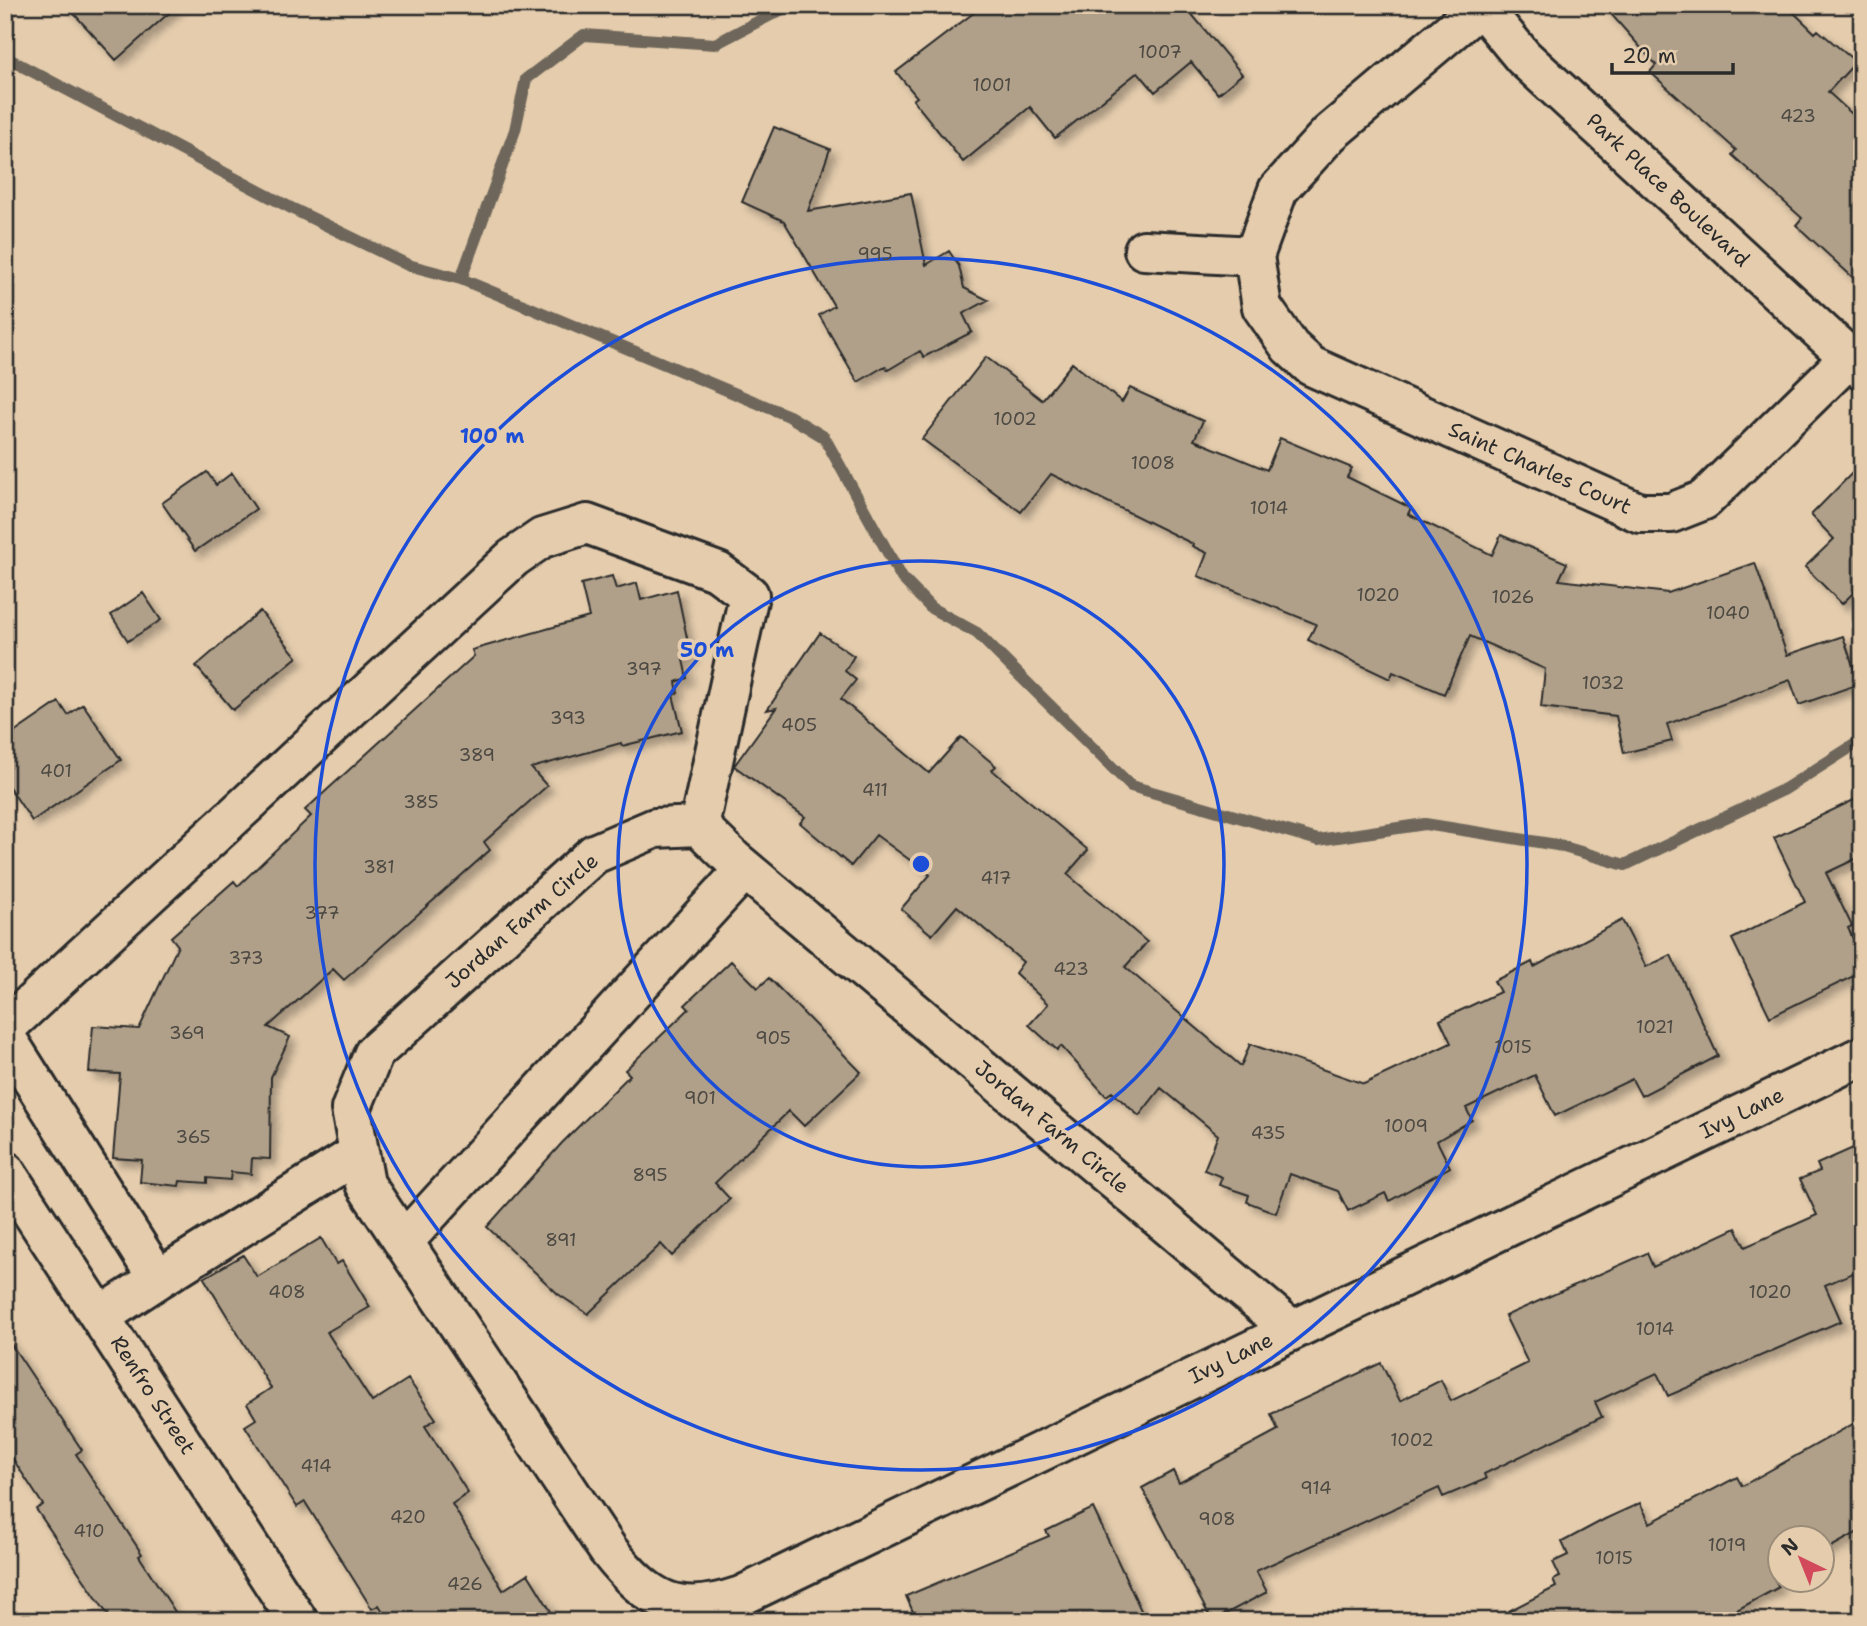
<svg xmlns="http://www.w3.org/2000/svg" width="1867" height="1626" viewBox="0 0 1867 1626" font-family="'Shantell Sans',sans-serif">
<defs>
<filter id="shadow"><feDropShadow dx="6" dy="6" stdDeviation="3.5" flood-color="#0004"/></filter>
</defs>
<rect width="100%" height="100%" fill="#e4ccad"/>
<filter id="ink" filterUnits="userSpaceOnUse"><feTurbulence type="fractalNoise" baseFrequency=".0143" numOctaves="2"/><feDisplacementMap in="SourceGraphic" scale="14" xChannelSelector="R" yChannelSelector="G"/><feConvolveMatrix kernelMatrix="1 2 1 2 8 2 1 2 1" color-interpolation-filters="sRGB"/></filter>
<g filter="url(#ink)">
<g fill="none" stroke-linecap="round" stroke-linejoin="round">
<path stroke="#6e665a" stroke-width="12" d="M 5,57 L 293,209 L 408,265 L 461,279 L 789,416 L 824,437 L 902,578 L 931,608 L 977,633 L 1131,786 L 1318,840 L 1425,824 L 1557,845 L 1625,865 L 1785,789 L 1862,740
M 461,279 L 515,130 L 526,79 L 584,35 L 715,44 L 790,5"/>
</g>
<path fill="#b0a089" stroke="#2b2b2b" stroke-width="2" filter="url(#shadow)" d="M 66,5 L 178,5 L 116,60 Z
M 984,5 L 1184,5 L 1242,74 L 1218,94 L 1191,62 L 1155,92 L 1138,72 L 1055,138 L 1030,107 L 963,162 L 913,100 L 917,97 L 896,72 Z
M 1603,5 L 1786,5 L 1815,33 L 1818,30 L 1856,62 L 1828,92 L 1862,123 L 1862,286 L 1796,225 L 1802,218 L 1732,155 L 1736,150 L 1650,72 L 1656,65 Z
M 774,127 L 830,149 L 808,211 L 911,193 L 926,265 L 949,251 L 959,266 L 964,288 L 988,300 L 963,314 L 972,332 L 924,357 L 920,351 L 888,370 L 885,366 L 858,382 L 819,315 L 834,306 L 784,221 L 742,202 Z
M 986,357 L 1042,400 L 1072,363 L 1122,402 L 1130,388 L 1203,421 L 1194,440 L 1267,470 L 1280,438 L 1352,468 L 1347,477 L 1411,508 L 1408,514 L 1492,555 L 1501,535 L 1567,563 L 1559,580 L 1668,593 L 1755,563 L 1787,655 L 1843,636 L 1859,684 L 1799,705 L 1790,680 L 1667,724 L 1672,741 L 1624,753 L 1616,716 L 1541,707 L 1545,669 L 1470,636 L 1444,694 L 1393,672 L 1390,679 L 1308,640 L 1316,624 L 1198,576 L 1207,553 L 1192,546 L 1193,544 L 1051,474 L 1021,512 L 922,439 Z
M 1862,463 L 1862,584 L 1842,604 L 1805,567 L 1834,539 L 1811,515 Z
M 207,472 L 216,485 L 232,473 L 256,509 L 195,551 L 162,503 Z
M 612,576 L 616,589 L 637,583 L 641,600 L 677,590 L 691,657 L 683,660 L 687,678 L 676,682 L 678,693 L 673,695 L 682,731 L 622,746 L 621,743 L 531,768 L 547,786 L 484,842 L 490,850 L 344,980 L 333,969 L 268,1027 L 290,1037 L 271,1077 L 270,1159 L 252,1158 L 251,1174 L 231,1172 L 230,1180 L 207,1178 L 207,1183 L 180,1181 L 179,1186 L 140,1182 L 142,1160 L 113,1158 L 120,1074 L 89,1072 L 93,1026 L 139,1029 L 178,946 L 171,937 L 234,881 L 238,886 L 311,816 L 305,810 L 474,656 L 472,650 L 589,617 L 581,584 Z
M 143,593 L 161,620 L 128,641 L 111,615 Z
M 260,611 L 297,657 L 233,710 L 196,666 Z
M 820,633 L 854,656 L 845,671 L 856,680 L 841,699 L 929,773 L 961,737 L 996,766 L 992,770 L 1088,850 L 1067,874 L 1147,942 L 1125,967 L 1241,1066 L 1250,1044 L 1364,1084 L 1451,1043 L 1440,1020 L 1500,992 L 1494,981 L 1532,962 L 1534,967 L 1622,920 L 1646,967 L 1671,955 L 1718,1056 L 1641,1096 L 1632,1079 L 1555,1116 L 1535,1075 L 1466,1108 L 1472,1120 L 1437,1141 L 1450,1167 L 1389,1201 L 1385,1193 L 1348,1211 L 1338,1191 L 1290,1174 L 1276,1213 L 1247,1202 L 1249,1195 L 1219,1185 L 1222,1177 L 1204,1170 L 1218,1135 L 1161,1088 L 1139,1116 L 1112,1092 L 1106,1096 L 1061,1046 L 1057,1050 L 1029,1025 L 1048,1004 L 1015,973 L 1023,962 L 957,906 L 932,935 L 901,909 L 930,875 L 876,835 L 851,866 L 800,823 L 805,817 L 734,766 L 776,708 L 767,710 Z
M 59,702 L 68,715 L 83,704 L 121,760 L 32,821 L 5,781 L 5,739 Z
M 1862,796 L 1862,856 L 1826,873 L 1852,926 L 1848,928 L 1862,958 L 1862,972 L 1770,1017 L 1732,939 L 1805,902 L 1774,838 Z
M 731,961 L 758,988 L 769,978 L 861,1072 L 804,1126 L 789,1111 L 715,1183 L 730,1199 L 672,1256 L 661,1244 L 588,1314 L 558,1294 L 487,1227 L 562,1143 L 630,1075 L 625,1070 L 689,1009 L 685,1005 Z
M 1862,1144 L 1862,1269 L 1825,1285 L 1841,1321 L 1668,1396 L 1657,1373 L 1595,1402 L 1602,1417 L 1484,1474 L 1486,1479 L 1443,1497 L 1439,1488 L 1256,1571 L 1267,1592 L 1212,1621 L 1142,1488 L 1173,1471 L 1179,1483 L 1278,1430 L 1271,1414 L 1381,1363 L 1400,1401 L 1441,1380 L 1451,1401 L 1528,1363 L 1505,1316 L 1647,1253 L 1653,1267 L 1736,1228 L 1745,1247 L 1817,1215 L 1800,1179 L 1820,1171 L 1817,1164 Z
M 321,1238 L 336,1264 L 342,1261 L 370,1307 L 327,1332 L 372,1402 L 408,1379 L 436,1419 L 425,1426 L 468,1493 L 452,1504 L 503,1590 L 528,1574 L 557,1621 L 389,1621 L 379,1605 L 372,1609 L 305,1502 L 297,1507 L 245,1426 L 256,1419 L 247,1404 L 271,1388 L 204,1278 L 243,1255 L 257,1277 Z
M 5,1335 L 82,1450 L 76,1454 L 142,1554 L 139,1556 L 181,1621 L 112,1621 L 36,1509 L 43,1505 L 5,1447 Z
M 1862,1419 L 1862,1530 L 1822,1552 L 1822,1538 L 1780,1538 L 1780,1575 L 1774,1578 L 1779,1587 L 1717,1621 L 1489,1621 L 1556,1587 L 1553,1580 L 1560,1577 L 1553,1562 L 1568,1555 L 1562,1542 L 1605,1519 L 1640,1503 L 1650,1523 L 1737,1477 L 1742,1486 Z
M 1093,1508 L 1146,1621 L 917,1621 L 906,1596 L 1049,1536 L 1046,1531 Z"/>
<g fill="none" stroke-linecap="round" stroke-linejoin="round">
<g stroke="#2b2b2b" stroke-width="44">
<path id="minor" d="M 1480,5 L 1523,57 L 1862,369
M 1481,6 L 1329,134 L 1278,190 L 1254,256 L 1262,307 L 1290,347 L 1311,366 L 1640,513 L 1671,513 L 1704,500 L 1850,357
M 1144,250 L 1254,256
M 5,1028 L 513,558 L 542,538 L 587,524 L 718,572 L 749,595 L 699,826
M 5,1036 L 158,1279 L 359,1153
M 5,1171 L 298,1621
M 405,1240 L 745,869
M 101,1316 L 158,1279
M 1291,1329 L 733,859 L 699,826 L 655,828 L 594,854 L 374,1053 L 351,1109 L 365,1184 L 608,1550 C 649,1602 677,1618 741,1596 L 1862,1056"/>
</g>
<use href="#minor" stroke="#e4ccad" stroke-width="38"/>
</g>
</g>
<g fill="none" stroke="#1d4ed8" stroke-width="3.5">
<circle cx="921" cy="864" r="303"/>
<circle cx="921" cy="864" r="606"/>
</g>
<g text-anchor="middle" stroke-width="7" stroke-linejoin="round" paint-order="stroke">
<g font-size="18" fill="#4c4842">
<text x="1160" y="58">1007</text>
<text x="992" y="91">1001</text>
<text x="1798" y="122">423</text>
<text x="875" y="260">995</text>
<text x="1015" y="425">1002</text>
<text x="1153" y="469">1008</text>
<text x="1269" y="514">1014</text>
<text x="1378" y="601">1020</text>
<text x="1513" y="603">1026</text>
<text x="1728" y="619">1040</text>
<text x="644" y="675">397</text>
<text x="1603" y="689">1032</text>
<text x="568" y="724">393</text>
<text x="799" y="731">405</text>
<text x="477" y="761">389</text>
<text x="56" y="777">401</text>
<text x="875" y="796">411</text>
<text x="421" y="808">385</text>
<text x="379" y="873">381</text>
<text x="996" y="884">417</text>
<text x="322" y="919">377</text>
<text x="246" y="964">373</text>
<text x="1071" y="975">423</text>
<text x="1655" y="1033">1021</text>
<text x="187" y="1039">369</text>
<text x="773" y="1044">905</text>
<text x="1513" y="1053">1015</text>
<text x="700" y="1104">901</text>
<text x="1406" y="1132">1009</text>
<text x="1268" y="1139">435</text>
<text x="193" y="1143">365</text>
<text x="650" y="1181">895</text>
<text x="561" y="1246">891</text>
<text x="287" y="1298">408</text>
<text x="1770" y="1298">1020</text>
<text x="1655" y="1335">1014</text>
<text x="1412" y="1446">1002</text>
<text x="316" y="1472">414</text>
<text x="1316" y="1494">914</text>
<text x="408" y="1523">420</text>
<text x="1217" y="1525">908</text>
<text x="89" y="1537">410</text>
<text x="1727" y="1551">1019</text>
<text x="1614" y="1564">1015</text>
<text x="465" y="1590">426</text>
</g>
<g font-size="21" fill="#2b2b2b" stroke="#e4ccad">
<text transform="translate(1668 190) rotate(43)" y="7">Park Place Boulevard</text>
<text transform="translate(1540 468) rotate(24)" y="7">Saint Charles Court</text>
<text transform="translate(522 921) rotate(-41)" y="7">Jordan Farm Circle</text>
<text transform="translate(1742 1113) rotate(-26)" y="7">Ivy Lane</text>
<text transform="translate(1052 1127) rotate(40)" y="7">Jordan Farm Circle</text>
<text transform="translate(1231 1358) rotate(-26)" y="7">Ivy Lane</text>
<text transform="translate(153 1395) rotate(57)" y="7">Renfro Street</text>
</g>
</g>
<circle cx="921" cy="864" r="10" fill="#1d4ed8" stroke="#e4ccad" stroke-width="3.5"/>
<g font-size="21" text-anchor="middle" font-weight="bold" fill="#1d4ed8" stroke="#e4ccad" stroke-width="7" stroke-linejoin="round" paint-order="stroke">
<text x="492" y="443">100 m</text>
<text x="707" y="657">50 m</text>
</g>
<rect width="1867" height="1626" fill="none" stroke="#e4ccad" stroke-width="28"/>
<rect x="14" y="14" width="1839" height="1598" fill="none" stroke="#2b2b2b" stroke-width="2.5" filter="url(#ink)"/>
<g transform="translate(1801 1559) rotate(317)"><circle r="33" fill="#e4ccad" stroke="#9a8c79" stroke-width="2"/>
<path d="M0-5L12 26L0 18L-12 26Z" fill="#d1495b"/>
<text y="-10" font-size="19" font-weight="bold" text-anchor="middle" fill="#2b2b2b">N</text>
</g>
<path d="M1612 63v10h121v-10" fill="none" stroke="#2b2b2b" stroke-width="3.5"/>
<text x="1622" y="63" font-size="21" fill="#2b2b2b" stroke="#e4ccad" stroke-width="5" paint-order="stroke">20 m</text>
</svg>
